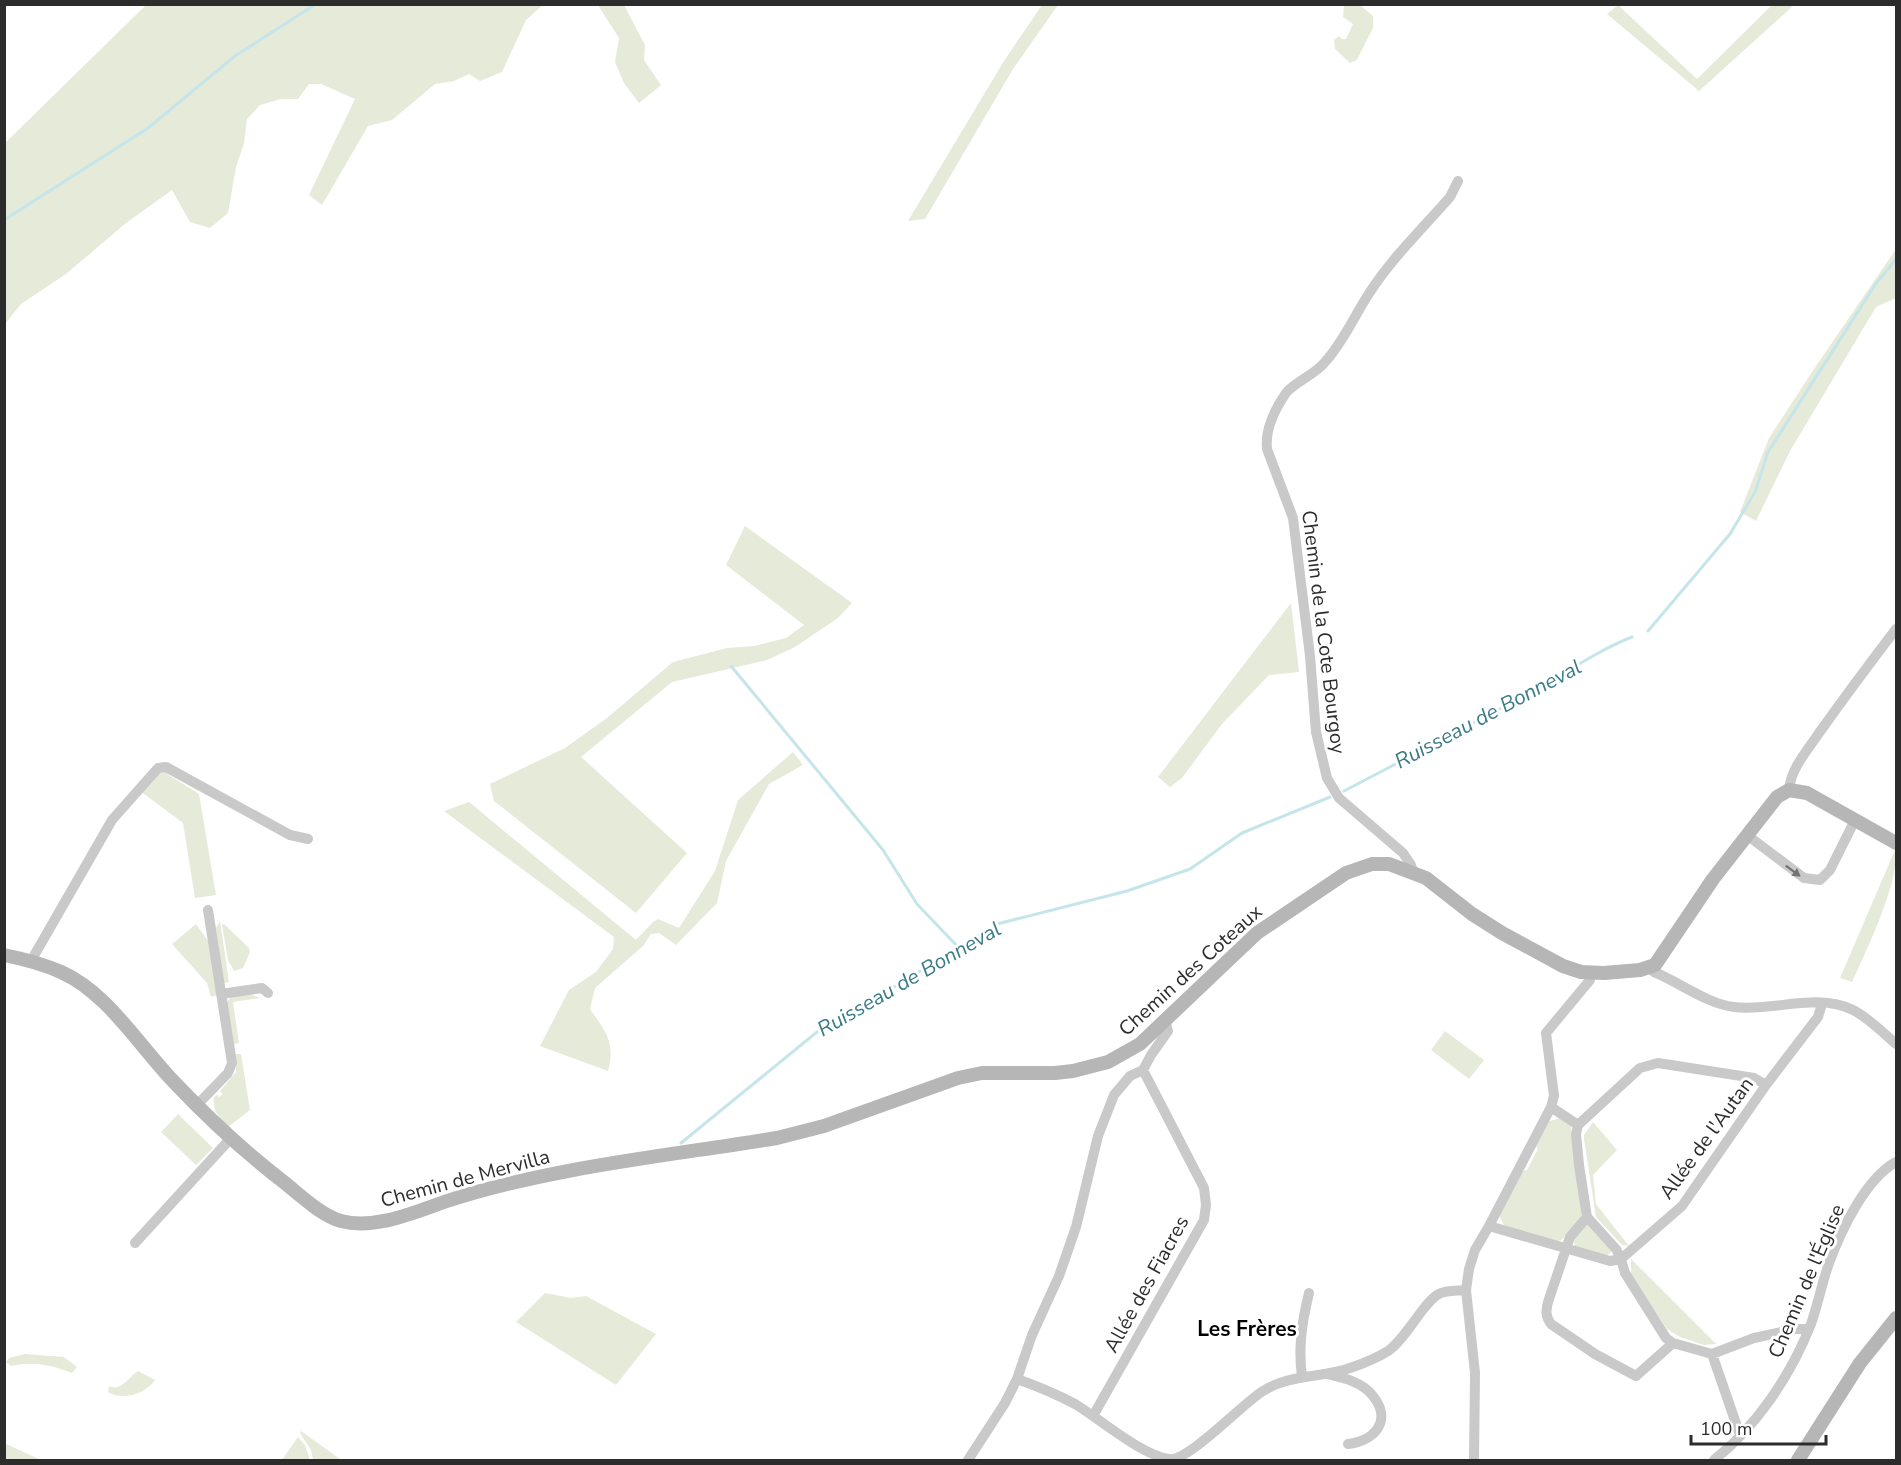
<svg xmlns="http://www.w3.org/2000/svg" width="1901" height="1465" viewBox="0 0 1901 1465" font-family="'Nunito Sans',sans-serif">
<rect width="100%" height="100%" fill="#fff"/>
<path fill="#e6ead9" d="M 146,5 L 146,4 L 543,5 L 526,20 L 502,72 L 480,81 L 469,74 L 454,81 L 435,84 L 392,120 L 368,126 L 322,205 L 309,195 L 355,99 L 321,84 L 309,84 L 298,99 L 281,99 L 260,105 L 247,119 L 244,143 L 236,167 L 228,213 L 210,228 L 190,222 L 172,190 L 126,223 L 66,274 L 21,304 L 5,324 L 5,143 Z
M 598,5 L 624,5 L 645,45 L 644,60 L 661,85 L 639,103 L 624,83 L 615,62 L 619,38 Z
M 1042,5 L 1058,5 L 1013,69 L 925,219 L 908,221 L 1004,61 Z
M 1341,5 L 1360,5 L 1373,16 L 1373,28 L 1357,60 L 1350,63 L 1335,49 L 1334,40 L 1339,36 L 1342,39 L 1346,39 L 1353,24 L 1343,17 L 1344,6 Z
M 1618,5 L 1697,79 L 1772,5 L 1794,5 L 1699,91 L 1607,14 Z
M 1896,249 L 1896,298 L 1876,307 L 1790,451 L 1756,521 L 1740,512 L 1769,438 L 1814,369 Z
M 745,526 L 852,603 L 838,618 L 795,647 L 767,660 L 672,682 L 581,757 L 687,853 L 636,913 L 494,801 L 490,784 L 565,748 L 607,718 L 673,662 L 727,648 L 754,646 L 786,638 L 804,625 L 726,565 Z
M 1291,603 L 1299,672 L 1269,675 L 1222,724 L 1182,778 L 1170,787 L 1158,777 Z
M 793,752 L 803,765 L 769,784 L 726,861 L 717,903 L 676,945 L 659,933 L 651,934 L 643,946 L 595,988 L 590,1009 C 605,1031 616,1042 608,1071 L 540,1046 L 569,990 L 596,972 L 613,949 L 614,937 L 444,811 L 469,802 L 636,940 L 653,922 L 658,919 L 679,928 L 715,871 L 738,800 Z
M 168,769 L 167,774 L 199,794 L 216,895 L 195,898 L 183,823 L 139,790 L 159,770 Z
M 1895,850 C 1901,879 1865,954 1852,982 L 1840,978 Z
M 220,921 L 229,982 L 224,983 L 216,928 Z
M 196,924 L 208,941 L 217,995 L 211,997 L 207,983 L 172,944 Z
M 224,924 L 249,948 L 250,952 L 243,968 L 234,971 L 228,960 L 222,925 Z
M 246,993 L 260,998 L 233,1002 L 239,1043 L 234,1044 L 227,1002 L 231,996 Z
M 1445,1031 L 1484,1060 L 1469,1079 L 1431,1050 Z
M 236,1054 L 241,1054 L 250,1110 L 228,1127 C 219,1117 212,1111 214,1097 L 217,1095 L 219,1097 L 223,1094 L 220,1091 L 236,1072 Z
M 178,1114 L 213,1148 L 196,1165 L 161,1132 Z
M 1560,1118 L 1570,1124 L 1571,1128 L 1582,1214 C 1578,1226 1567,1238 1556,1242 L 1505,1227 L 1499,1215 L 1521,1171 L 1527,1170 L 1538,1149 L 1535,1144 L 1547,1122 Z
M 1593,1122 L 1617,1150 L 1593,1175 L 1596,1204 L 1629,1246 L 1622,1245 L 1596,1217 L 1584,1139 L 1584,1135 Z
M 1585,1225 L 1588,1225 L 1612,1251 L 1607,1256 L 1575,1247 L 1573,1236 Z
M 1631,1259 L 1716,1344 L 1704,1345 L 1680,1337 L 1667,1329 L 1631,1275 Z
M 545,1293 L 571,1298 L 586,1296 L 656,1334 L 616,1385 L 516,1322 Z
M 25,1354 L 64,1357 L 77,1367 L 72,1373 C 51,1365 34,1361 11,1366 L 6,1362 L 9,1358 Z
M 138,1371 L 155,1380 C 146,1394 122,1401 108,1392 L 109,1386 C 122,1392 128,1377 138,1371 Z
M 301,1431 L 340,1459 L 340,1460 L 313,1460 L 311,1450 L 300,1433 Z
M 298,1437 L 305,1445 L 310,1460 L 282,1460 Z
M 4,1443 L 41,1460 L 5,1460 Z"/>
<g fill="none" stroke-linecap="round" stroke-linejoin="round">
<path stroke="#c5e5ea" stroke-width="3" d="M 4,220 L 148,128 L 235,56 L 316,4
M 1648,631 L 1730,534 L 1755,492 L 1768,452 L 1875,285 L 1896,259
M 731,666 L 883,850 L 917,904 L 959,948
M 1344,791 C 1407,758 1469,726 1531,692 C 1565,674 1596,651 1632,637
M 681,1143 L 817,1032 L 827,1028 L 997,924 L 1127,891 L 1190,869 L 1242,833 L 1330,797"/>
<path stroke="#c9c9c9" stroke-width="10" d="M 1789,790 C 1791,768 1807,751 1819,733 C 1844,698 1870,663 1896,629
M 1747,835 L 1804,878 L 1820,880 L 1830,870 L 1855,820
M 1413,872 L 1411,865 L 1403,853 L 1339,798 L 1327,778 L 1316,732 L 1310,656 L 1293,518 L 1267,449 C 1265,430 1275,409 1286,393 C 1293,383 1316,374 1325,362 C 1344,341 1354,316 1370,292 C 1392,258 1423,228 1450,197 L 1458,181
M 31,961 L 112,820 L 158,768 L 166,767 L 290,835 L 308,839
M 1650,968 L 1654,972 C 1679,982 1707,1004 1734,1007 C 1772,1012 1816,992 1853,1010 C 1869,1018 1883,1033 1896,1044
M 221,994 L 262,988 L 268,993
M 197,1105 L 228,1073 L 232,1063 L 208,910
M 1551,1107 L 1578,1125
M 1578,1125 L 1576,1134 L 1579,1165 L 1587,1217 L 1616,1249 L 1621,1259 L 1625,1273 L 1666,1338 L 1673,1343 L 1712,1354 L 1754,1338 L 1795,1329 L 1808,1329
M 1578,1125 L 1640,1068 L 1658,1063 L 1754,1078 L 1766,1085
M 1587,1217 L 1570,1237 L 1548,1302 C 1546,1311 1545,1316 1551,1324 L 1595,1354 L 1636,1376 L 1673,1343
M 1489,1226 L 1610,1261 L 1621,1259 L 1682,1206 L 1766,1085 L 1818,1017 L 1822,1004
M 135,1243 L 232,1137
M 1712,1354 L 1740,1435
M 1327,1374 C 1344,1378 1362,1382 1373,1396 C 1393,1421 1374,1441 1348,1444
M 1302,1377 C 1298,1347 1302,1322 1309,1293
M 1017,1379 C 1037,1386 1056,1394 1075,1404 C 1100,1419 1141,1455 1169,1459 C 1188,1462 1243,1403 1263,1391 C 1290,1374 1322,1378 1350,1368 C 1362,1364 1377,1358 1388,1351 C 1406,1339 1424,1301 1439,1294 C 1446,1290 1457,1291 1466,1290
M 1093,1416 L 1204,1220 L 1206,1205 L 1204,1188 L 1143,1070
M 968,1460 L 1005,1403 L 1017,1379 L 1032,1335 L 1059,1276 L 1076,1227 L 1098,1136 L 1114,1095 L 1130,1076 L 1143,1070 L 1151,1055 L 1168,1031 L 1165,1020
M 1474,1460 L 1475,1373 L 1466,1290 L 1469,1269 L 1475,1250 L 1489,1226 L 1551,1107 L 1554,1096 L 1546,1033 L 1590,980 L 1592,973
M 1714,1460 C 1757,1426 1791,1375 1811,1324 C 1818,1304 1822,1283 1829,1263 C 1841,1231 1865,1179 1896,1162"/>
<path stroke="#b6b6b6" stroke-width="14" d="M 4,955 C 24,959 43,964 61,972 C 107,992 140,1047 174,1082 C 208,1118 246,1153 285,1183 C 301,1196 321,1215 341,1221 C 376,1230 415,1212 447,1201 C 552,1167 667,1156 777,1138 L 824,1126 L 958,1078 L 982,1073 L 1055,1073 L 1073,1071 L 1108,1062 L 1140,1044 L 1257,933 L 1346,873 L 1372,864 L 1389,864 L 1426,878 L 1472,914 L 1502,933 L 1563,966 L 1581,972 L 1604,973 L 1640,970 L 1655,965 L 1713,879 L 1777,797 L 1789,790 L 1807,793 L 1896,843
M 1798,1460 L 1860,1363 L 1896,1318"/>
</g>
<defs><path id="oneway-solid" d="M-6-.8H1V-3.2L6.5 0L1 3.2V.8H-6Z" transform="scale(1.5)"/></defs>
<use fill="#737373" href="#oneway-solid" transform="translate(1793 871) rotate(37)"/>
<g text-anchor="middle" stroke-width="6" stroke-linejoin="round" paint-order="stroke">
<g font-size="20" fill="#2c2c2c" stroke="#fff">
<text transform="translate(1324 632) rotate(83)" y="7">Chemin de la Cote Bourgoy</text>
<text transform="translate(1190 970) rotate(-42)" y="7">Chemin des Coteaux</text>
<text transform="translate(1706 1138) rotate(-54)" y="7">Allée de l'Autan</text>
<text transform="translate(465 1178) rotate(-15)" y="7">Chemin de Mervilla</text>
<text transform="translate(1806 1281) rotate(-67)" y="7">Chemin de l'Église</text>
<text transform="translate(1146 1284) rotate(-61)" y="7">Allée des Fiacres</text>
</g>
<g font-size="21" font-style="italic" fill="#397b87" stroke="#fff">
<text transform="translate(1488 714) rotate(-28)" y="7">Ruisseau de Bonneval</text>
<text transform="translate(909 979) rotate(-30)" y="7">Ruisseau de Bonneval</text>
</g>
<g font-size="21" font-weight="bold" fill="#000" stroke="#fff">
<text x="1247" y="1336">Les Frères</text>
</g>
</g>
<rect width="1901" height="1465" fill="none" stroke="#2c2c2c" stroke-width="12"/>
<path d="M1691 1435v9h135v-9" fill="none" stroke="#2c2c2c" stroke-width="3"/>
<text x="1700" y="1435" font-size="18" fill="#2c2c2c" stroke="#ffffff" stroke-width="4.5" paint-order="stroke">100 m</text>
</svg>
